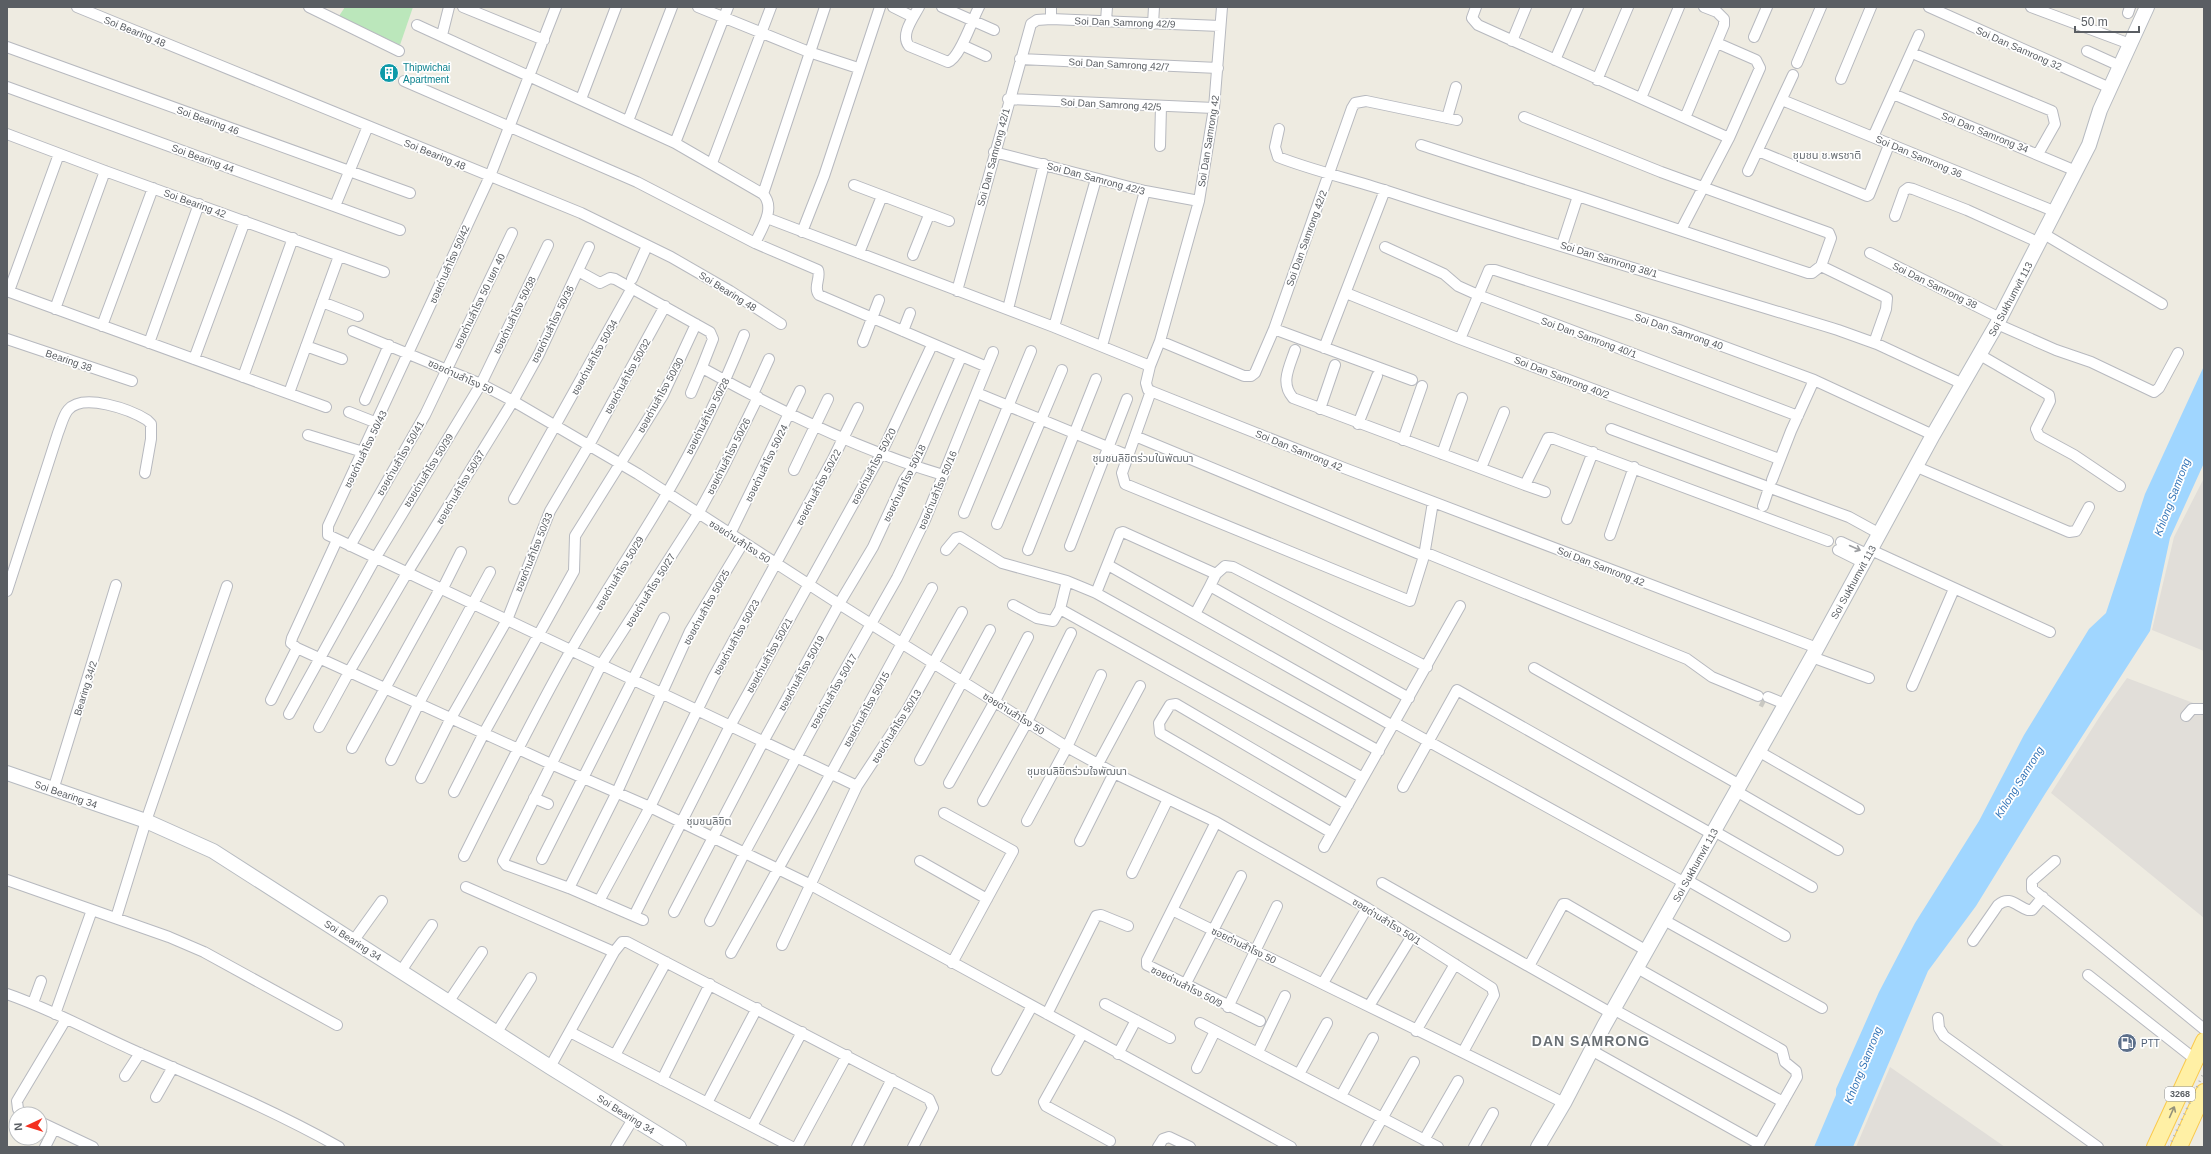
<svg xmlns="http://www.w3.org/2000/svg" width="2211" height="1154" viewBox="0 0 2211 1154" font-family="Helvetica,'Noto Sans Thai',sans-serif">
<rect width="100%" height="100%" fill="#eeebe1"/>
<path fill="#e1ded9" d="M 2204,478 L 2204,651 L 2152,630 L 2174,537 Z
M 2127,678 L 2204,707 L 2204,918 L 2051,793 L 2102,713 Z
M 1890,1067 L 2005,1147 L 1856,1147 Z"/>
<path fill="#bbe7bb" d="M 345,7 L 413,7 L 400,45 L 339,16 Z"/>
<path fill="#a0d6ff" d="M 2204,366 L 2204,463 L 2170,538 L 2150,631 L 2045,794 L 1976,906 L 1928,971 L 1853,1147 L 1814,1147 L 1836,1095 L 1836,1089 L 1879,992 L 1915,923 L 1979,821 L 2024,735 L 2089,629 L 2106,613 L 2145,494 Z"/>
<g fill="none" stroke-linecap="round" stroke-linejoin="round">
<path stroke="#c9c8c2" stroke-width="10" stroke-dasharray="10 5" stroke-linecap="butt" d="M 1761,701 L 1765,703"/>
<g stroke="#b7b9bf" stroke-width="12">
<path id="street" d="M 77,7 L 581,213 L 671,257 L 730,291 L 781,324
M 309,7 L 399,51
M 463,7 L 544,40
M 556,7 L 490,176 L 328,526 L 328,535 L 857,786
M 698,7 L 809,52 L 858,68
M 893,7 L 913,17
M 919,7 C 913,18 900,35 909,46 L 948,62 C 960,58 972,20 979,7
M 942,7 L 994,30
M 1222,7 L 1214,108 L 1199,201 L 1160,341 L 1150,366 L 1146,383 L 1148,390 L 1344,468 L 1817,648
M 1476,7 L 1472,18 L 1478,25 L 1729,138
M 1929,7 L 2110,88
M 2031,7 L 2130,44
M 2128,13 L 2130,7
M 1051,19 L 1051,7
M 1106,21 L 1107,7
M 1153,24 L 1154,7
M 442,35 L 449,7
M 1754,37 L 1767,7
M 1512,41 L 1526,7
M 962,45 L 986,56
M 7,47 L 410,193
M 2087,51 L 2120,66
M 1912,53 L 2052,111 L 2055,124 L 2038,154
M 1020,59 L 1218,68
M 1555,60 L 1578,7
M 1797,63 L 1821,7
M 1841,79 L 1871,7
M 1597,80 L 1628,7
M 404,81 L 637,182 L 755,243 C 762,228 776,208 763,194 L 675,143 L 417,25
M 7,87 L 400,230
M 1893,94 L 2076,171
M 1641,98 L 1679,7
M 581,99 L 616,7
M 1008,99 L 1214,108
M 1782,100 L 2056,212
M 1524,117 L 1661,172 L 1829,233 L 1831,238 L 1821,266 L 1812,273 L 1808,273 L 1578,196 L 1562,245
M 1447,118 L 1456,87
M 1685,118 L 1724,25 L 1724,19 L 1717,12 L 1704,7
M 628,121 L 672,7
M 1279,129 L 1275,147 L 1278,157 C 1314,171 1351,179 1387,191 C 1536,240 1687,284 1838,330 L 1877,344 L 1963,384
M 7,134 L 105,171 L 384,272
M 1873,137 L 1919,35
M 675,143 L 728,7
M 1421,145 L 1578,196
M 1160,146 L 1161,106
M 1758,151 L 1867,196 L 1869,195 L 1889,145
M 994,152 L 1145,191 L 1199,201
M 712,163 L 771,7
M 1748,171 L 1793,75
M 854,185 L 949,221
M 763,194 L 825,7
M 335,206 L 368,126
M 1895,216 L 1904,191 L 1908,188 L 1913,189 L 1967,210 L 2040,243
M 767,218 L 1054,327 L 1150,366
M 1681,230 L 1729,138 L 1760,68 L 1756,60 L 1717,43
M 802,232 L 824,176 L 880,7
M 2044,234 L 2162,304
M 755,243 L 818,270 C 821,278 813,287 819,295 L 987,367
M 1385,247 L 1444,274 L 1458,286 L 1478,295 L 1798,416
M 859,253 L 882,196
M 1870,253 L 2000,318
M 913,255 L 929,215
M 1821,266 L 1887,298 L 1886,309 L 1874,343
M 578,271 L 600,283 L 610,278 L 615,279 L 710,332 L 713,339 L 702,367 L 706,370 C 781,412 860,450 943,475
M 632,279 L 647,246
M 7,291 L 326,407
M 9,291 L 59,154
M 957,291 L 1031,24 L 1037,20 L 1051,19 L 1220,26
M 1346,293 L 1460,339 L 1779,459
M 322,302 L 358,316
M 55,309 L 105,171
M 1008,309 L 1044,164
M 1997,324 L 2056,350 L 2091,362 L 2154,392 L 2159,388 L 2178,353
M 102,326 L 153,188
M 1054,327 L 1096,179
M 1274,329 L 1412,380
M 353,331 L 481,384 L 513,401 L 638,474 L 839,604 L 1067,747 L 1114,773 L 1216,822 L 1172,910 C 1303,975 1434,1037 1564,1103
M 903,331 L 910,313
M 7,339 L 132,381
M 1460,339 L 1489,270 L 1495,270 L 1679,330 L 1814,380 L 1933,435
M 1160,341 L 1244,376 L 1251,376 L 1255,373 L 1274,329 L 1352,108 L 1355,103 L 1366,101 L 1457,120
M 863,342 L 879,300
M 149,343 L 199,204
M 306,346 L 342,359
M 1102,346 L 1145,191
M 1324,348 L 1385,190
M 1295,350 C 1289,368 1280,383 1293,398 L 1525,485
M 1980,355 L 2049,395 L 2050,401 L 2036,429 L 2039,436 L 2074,455 L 2120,486
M 194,359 L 245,221
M 243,377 L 293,238
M 1151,391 L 1122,473 L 1125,484 L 1410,601 L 1424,556 L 1433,502
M 289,393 L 339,256
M 691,393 L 702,367
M 977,393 L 1127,455
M 753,394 L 769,359
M 365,400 L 389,345
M 1320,409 L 1335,365
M 349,412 L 377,423
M 1358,424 L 1377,376
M 1611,429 L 1849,517 L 1880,534
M 308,435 L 363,452
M 1135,436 L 1424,556
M 1403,440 L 1422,386
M 1442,454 L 1462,398
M 1917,467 L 2069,532 L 2076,531 L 2089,507
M 1481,468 L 1504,412
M 794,470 L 828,399
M 1772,480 L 1791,431 L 1814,380
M 1545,492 L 1525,485 L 1548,438 L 1552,438 L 1828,541
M 514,499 L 632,288
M 1763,506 L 1769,488
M 964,513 L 1031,351
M 1567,519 L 1593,452
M 997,524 L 1062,370
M 730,534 L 800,391
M 1610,535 L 1634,467
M 337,540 L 292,638 L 291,643 L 297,648 L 551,764 L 650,807 L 811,885 L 1291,1147
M 1841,542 L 1869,555
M 350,546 L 425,415 L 512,233
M 1070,546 L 1127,399
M 946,550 L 956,538 L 960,537 L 1002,563 L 1067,581
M 1028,550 L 1096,379
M 1838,550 L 1864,563
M 1871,550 L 2050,632
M 1424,552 L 1687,659 L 1712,677 L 1758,696
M 1108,565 L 1393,726
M 442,590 L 461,552
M 7,591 L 58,433 C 61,426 63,416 68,410 C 83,392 131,410 147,420 L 151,424 L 151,439 L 145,473
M 1096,593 L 1120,533 L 1123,532 L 1216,574
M 1013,605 L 1037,618 L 1053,621 L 1060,609 L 1067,581 L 1096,593 L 1379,751
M 1060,609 L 1363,778
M 1195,614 L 1210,586
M 1812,657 L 1869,678
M 1534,668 L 1740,785
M 1912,686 L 1954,589
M 1768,697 L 1785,704
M 1409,698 L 1210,586 L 1216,574 L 1225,566 L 1233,567 L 1427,667
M 271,700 L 297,648
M 289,714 L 376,557 L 481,384 L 548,245
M 2186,716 L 2192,709 L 2204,709
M 1395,723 L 1685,883
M 319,727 L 349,672 L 407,573 L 513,401 L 539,354 L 589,247
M 352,748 L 440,589
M 1758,751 L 1859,809
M 391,760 L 419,703 L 490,572
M 920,760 L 990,630
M 1098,764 L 1140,686
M 421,778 L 451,718 L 507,620 L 550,511 L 589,445 L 665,306
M 949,783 L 995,701 L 1028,637
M 1403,787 L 1457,690 L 1712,834
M 53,790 L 116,585
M 1736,791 L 1838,850
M 454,792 L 484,733 L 574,571 L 575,536 L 663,395 L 696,324
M 534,798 L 548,804
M 983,801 L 1027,722 L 1071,633
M 944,813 L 1013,851 L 952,963
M 1027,821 L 1067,747 L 1101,675
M 1216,822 L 1367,908 L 1492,988 L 1494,995 L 1463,1052
M 1714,831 L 1812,887
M 1332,833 L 1160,733 L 1159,723 L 1170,705 L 1176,704 L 1348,805
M 1080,841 L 1114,773
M 1324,847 L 1460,606
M 464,856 C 498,788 532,719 570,652 C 600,599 635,548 666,495 C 696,444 722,390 744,335
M 542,859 L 664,618
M 920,861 L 987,899
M 2055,861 L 2032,881 L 2032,889 L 2204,1029
M 1132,873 L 1168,799
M 7,880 L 169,937 L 204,952 L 337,1025
M 1687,880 L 1785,936
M 1382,883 L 1611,1013
M 466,887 L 614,952
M 569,888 L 617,792 L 690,631 L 743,543
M 599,901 L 650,807 L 713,678 L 833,459 L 858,408
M 1172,910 L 1147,960 L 1147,965 L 1260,1021
M 674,912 L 763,742 L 839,604 L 873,547 L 904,480 L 914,466 L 961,357
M 634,916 L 730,726 L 881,454 L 932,345
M 116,918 L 146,821 L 227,586
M 643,920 L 569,888 L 506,865 L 503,861 L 601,665 L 698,514 L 722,470 L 758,397
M 1664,920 L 1822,1008
M 710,921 L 745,852 L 821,712 L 897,578 L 925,520 L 993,352
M 354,940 L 382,901
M 1973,941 L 1998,905 C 2010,895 2016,906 2028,910 L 2032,910 L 2043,897
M 782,945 L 857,786 L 907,710 L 962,612
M 731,953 L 811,810 L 932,588
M 1529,966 L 1563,904 L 1566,904 L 1647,951
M 1637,968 L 1782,1050 L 1785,1062 L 1796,1071 L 1797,1077 L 1759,1144
M 401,971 L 432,925
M 2088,975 L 2196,1060
M 1323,983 L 1367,908
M 1185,985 L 1241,876
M 7,994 C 51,1009 92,1032 135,1051 C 204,1081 273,1110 339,1147
M 449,1001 L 482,952
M 33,1003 L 41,981
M 1105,1004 L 1170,1038
M 1369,1006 L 1412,936
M 1228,1007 L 1277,906
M 1613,1009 L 1783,1102
M 55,1014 L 92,910
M 1047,1014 L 1096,916 L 1101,915 L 1128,926
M 1938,1018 L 1939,1028 L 1944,1036 L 2098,1147
M 1200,1023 L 1438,1147
M 1416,1031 L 1455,964
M 497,1032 L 531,978
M 570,1032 L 792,1147
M 1082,1034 L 1044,1102 L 1046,1106 L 1110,1141
M 1591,1050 L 1759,1144 L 1757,1147
M 1258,1052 L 1285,996
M 1118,1054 L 1136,1020
M 615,1055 L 666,962
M 550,1067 L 614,952 L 622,942 L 627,942 L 929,1099 L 933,1108 L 913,1147
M 1197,1068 L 1215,1031
M 997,1070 L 1032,1006
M 1299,1074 L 1327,1023
M 125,1076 L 140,1053
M 662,1080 L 710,984
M 1341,1096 L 1373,1038
M 156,1097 L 173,1067
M 707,1103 L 757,1008
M 23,1114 L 18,1109 L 17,1101 L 66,1019
M 40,1122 L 93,1147
M 752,1126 L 802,1032
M 1424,1140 L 1458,1081
M 45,1147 L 54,1129
M 616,1147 L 633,1119
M 797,1147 L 847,1055
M 857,1147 L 892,1079
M 1158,1147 L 1163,1139 L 1169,1137 L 1190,1147
M 1366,1147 L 1414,1062
M 1474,1147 L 1493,1113"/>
</g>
<g stroke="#b7bbc1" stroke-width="16">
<path id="secondary" d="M 7,773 L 146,821 L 213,851 L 550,1067 L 679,1147
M 1538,1147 L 1564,1103 L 1604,1026 L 1817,648 L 1933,435 L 1997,324 L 2089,145 L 2100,110 L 2147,7"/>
</g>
<g stroke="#faca4d" stroke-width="18">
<path id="primary" d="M 2155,1147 L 2204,1041
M 2179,1147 L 2204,1092"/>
</g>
<use href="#street" stroke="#fff" stroke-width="10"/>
<use href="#secondary" stroke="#fff" stroke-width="14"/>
<use href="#primary" stroke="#fff0a5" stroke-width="16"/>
<path stroke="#b3b4b4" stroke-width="2.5" stroke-dasharray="1 5" stroke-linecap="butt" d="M 2169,1147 L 2204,1072"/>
</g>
<defs><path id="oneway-shaft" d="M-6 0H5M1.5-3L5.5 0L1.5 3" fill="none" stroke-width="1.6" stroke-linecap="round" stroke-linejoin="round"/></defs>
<use stroke="#9c9ea1" href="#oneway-shaft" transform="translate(1855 548) rotate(24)"/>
<use stroke="#94917a" href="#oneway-shaft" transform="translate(2172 1112) rotate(-66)"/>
<defs>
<g id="building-disc" transform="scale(1)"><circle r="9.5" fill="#0f9aa8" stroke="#fff"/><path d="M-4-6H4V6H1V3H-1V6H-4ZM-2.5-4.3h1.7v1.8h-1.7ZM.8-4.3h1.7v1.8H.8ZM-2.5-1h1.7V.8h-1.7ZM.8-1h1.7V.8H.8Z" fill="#fff"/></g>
<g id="fuel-disc" transform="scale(1)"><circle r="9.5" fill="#5c6f8a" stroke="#fff"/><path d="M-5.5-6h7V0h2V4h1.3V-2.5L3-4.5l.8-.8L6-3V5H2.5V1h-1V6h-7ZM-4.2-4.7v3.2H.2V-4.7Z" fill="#fff"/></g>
</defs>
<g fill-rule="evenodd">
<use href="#building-disc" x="389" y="73"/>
<use href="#fuel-disc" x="2127" y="1043"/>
</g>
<g text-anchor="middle" stroke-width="3.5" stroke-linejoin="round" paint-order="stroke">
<rect fill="#fff" stroke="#8c8e92" stroke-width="1" x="2165" y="1087" width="30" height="14" rx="3"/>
<g font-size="9" font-weight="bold" fill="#5a5e63">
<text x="2180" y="1097">3268</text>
</g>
<g font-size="10" fill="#5a5e63" stroke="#fff">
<text transform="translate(1125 22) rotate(2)" y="4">Soi Dan Samrong 42/9</text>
<text transform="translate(135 31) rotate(22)" y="4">Soi Bearing 48</text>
<text transform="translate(2019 48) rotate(24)" y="4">Soi Dan Samrong 32</text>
<text transform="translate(1119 64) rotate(3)" y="4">Soi Dan Samrong 42/7</text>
<text transform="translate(1111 104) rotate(3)" y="4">Soi Dan Samrong 42/5</text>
<text transform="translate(208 120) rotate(20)" y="4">Soi Bearing 46</text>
<text transform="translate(1985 132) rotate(22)" y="4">Soi Dan Samrong 34</text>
<text transform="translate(1208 141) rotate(-81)" y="4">Soi Dan Samrong 42</text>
<text transform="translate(435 154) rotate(22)" y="4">Soi Bearing 48</text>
<text transform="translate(1919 156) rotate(23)" y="4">Soi Dan Samrong 36</text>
<text transform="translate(993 157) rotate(-75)" y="4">Soi Dan Samrong 42/1</text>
<text transform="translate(203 158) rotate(20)" y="4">Soi Bearing 44</text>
<text transform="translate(1096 178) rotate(15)" y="4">Soi Dan Samrong 42/3</text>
<text transform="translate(195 203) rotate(20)" y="4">Soi Bearing 42</text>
<text transform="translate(1306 238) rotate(-70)" y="4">Soi Dan Samrong 42/2</text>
<text transform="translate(1609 259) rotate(17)" y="4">Soi Dan Samrong 38/1</text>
<text transform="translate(449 264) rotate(-66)" y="4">ซอยด่านสำโรง 50/42</text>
<text transform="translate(1935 285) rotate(26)" y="4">Soi Dan Samrong 38</text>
<text transform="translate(728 291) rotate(32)" y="4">Soi Bearing 48</text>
<text transform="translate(2010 299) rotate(-62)" y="4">Soi Sukhumvit 113</text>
<text transform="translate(479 301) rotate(-64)" y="4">ซอยด่านสำโรง 50 แยก 40</text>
<text transform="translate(514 315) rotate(-64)" y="4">ซอยด่านสำโรง 50/38</text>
<text transform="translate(552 324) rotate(-64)" y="4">ซอยด่านสำโรง 50/36</text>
<text transform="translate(1679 331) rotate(19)" y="4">Soi Dan Samrong 40</text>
<text transform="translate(1589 337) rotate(20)" y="4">Soi Dan Samrong 40/1</text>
<text transform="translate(594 357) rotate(-61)" y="4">ซอยด่านสำโรง 50/34</text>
<text transform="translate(69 360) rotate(19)" y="4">Bearing 38</text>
<text transform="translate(461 376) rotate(24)" y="4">ซอยด่านสำโรง 50</text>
<text transform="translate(627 376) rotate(-61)" y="4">ซอยด่านสำโรง 50/32</text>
<text transform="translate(1562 377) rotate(21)" y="4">Soi Dan Samrong 40/2</text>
<text transform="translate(660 395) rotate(-61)" y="4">ซอยด่านสำโรง 50/30</text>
<text transform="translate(707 416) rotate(-63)" y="4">ซอยด่านสำโรง 50/28</text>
<text transform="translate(365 449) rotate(-64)" y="4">ซอยด่านสำโรง 50/43</text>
<text transform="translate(1299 450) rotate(22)" y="4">Soi Dan Samrong 42</text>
<text transform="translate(728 456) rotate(-63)" y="4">ซอยด่านสำโรง 50/26</text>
<text transform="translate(400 458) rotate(-60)" y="4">ซอยด่านสำโรง 50/41</text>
<text transform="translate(766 463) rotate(-64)" y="4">ซอยด่านสำโรง 50/24</text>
<text transform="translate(873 466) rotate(-62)" y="4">ซอยด่านสำโรง 50/20</text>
<text transform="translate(428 470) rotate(-58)" y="4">ซอยด่านสำโรง 50/39</text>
<text transform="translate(904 483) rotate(-64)" y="4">ซอยด่านสำโรง 50/18</text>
<text transform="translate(460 487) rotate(-59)" y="4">ซอยด่านสำโรง 50/37</text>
<text transform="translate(818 487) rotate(-62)" y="4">ซอยด่านสำโรง 50/22</text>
<text transform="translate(937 490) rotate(-67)" y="4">ซอยด่านสำโรง 50/16</text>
<text transform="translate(740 541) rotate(33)" y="4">ซอยด่านสำโรง 50</text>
<text transform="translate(533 552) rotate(-68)" y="4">ซอยด่านสำโรง 50/33</text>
<text transform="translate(1601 566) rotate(21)" y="4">Soi Dan Samrong 42</text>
<text transform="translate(619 573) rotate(-59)" y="4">ซอยด่านสำโรง 50/29</text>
<text transform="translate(1853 582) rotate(-61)" y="4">Soi Sukhumvit 113</text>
<text transform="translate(650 590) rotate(-58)" y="4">ซอยด่านสำโรง 50/27</text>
<text transform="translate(706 607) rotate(-61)" y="4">ซอยด่านสำโรง 50/25</text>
<text transform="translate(736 637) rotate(-61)" y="4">ซอยด่านสำโรง 50/23</text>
<text transform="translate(769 655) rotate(-61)" y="4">ซอยด่านสำโรง 50/21</text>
<text transform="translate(801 673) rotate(-61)" y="4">ซอยด่านสำโรง 50/19</text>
<text transform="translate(85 688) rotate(-73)" y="4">Bearing 34/2</text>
<text transform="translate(833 691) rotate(-60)" y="4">ซอยด่านสำโรง 50/17</text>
<text transform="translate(866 709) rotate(-61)" y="4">ซอยด่านสำโรง 50/15</text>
<text transform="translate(1014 713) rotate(32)" y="4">ซอยด่านสำโรง 50</text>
<text transform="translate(896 726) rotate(-58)" y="4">ซอยด่านสำโรง 50/13</text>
<text transform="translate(66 794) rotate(19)" y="4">Soi Bearing 34</text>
<text transform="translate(1695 865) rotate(-61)" y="4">Soi Sukhumvit 113</text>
<text transform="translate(1387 921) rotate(32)" y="4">ซอยด่านสำโรง 50/1</text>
<text transform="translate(353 940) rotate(33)" y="4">Soi Bearing 34</text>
<text transform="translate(1244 945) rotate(26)" y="4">ซอยด่านสำโรง 50</text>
<text transform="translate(1187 986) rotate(27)" y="4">ซอยด่านสำโรง 50/9</text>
<text transform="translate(626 1114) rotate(32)" y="4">Soi Bearing 34</text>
</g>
<g font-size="10" fill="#0d838f" stroke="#fff" text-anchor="start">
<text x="403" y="71">Thipwichai<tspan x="403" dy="12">Apartment</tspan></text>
</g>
<g font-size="10" fill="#4e5e75" stroke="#fff" text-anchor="start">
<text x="2141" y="1047">PTT</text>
</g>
<g font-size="11" fill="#6a7075" stroke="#fff">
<text x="1827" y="159">ชุมชน ช.พรชาติ</text>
<text x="1143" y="462">ชุมชนลิขิตร่วมในพัฒนา</text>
<text x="1077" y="775">ชุมชนลิขิตร่วมใจพัฒนา</text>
<text x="709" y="825">ชุมชนลิขิต</text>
</g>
<g font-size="11" font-style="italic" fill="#3676b8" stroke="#fff">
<text transform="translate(2172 497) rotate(-69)" y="4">Khlong Samrong</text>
<text transform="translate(2019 782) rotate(-58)" y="4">Khlong Samrong</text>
<text transform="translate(1863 1065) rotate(-68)" y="4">Khlong Samrong</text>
</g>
<g font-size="14" font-weight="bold" letter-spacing="1" fill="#6a7075" stroke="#fff">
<text x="1591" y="1046">DAN SAMRONG</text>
</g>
</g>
<rect width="2211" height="1154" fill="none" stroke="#5a5e63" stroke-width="16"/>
<g transform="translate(28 1126) rotate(266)"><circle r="19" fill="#ffffff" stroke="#bdbfc1"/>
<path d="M0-3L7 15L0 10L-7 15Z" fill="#f43020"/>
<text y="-6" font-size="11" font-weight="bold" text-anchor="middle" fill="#5a5e63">N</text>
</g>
<path d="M2075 26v6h64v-6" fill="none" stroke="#5a5e63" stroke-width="2"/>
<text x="2081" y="26" font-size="12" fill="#5a5e63" stroke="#ffffff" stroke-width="3" paint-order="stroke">50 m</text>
</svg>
